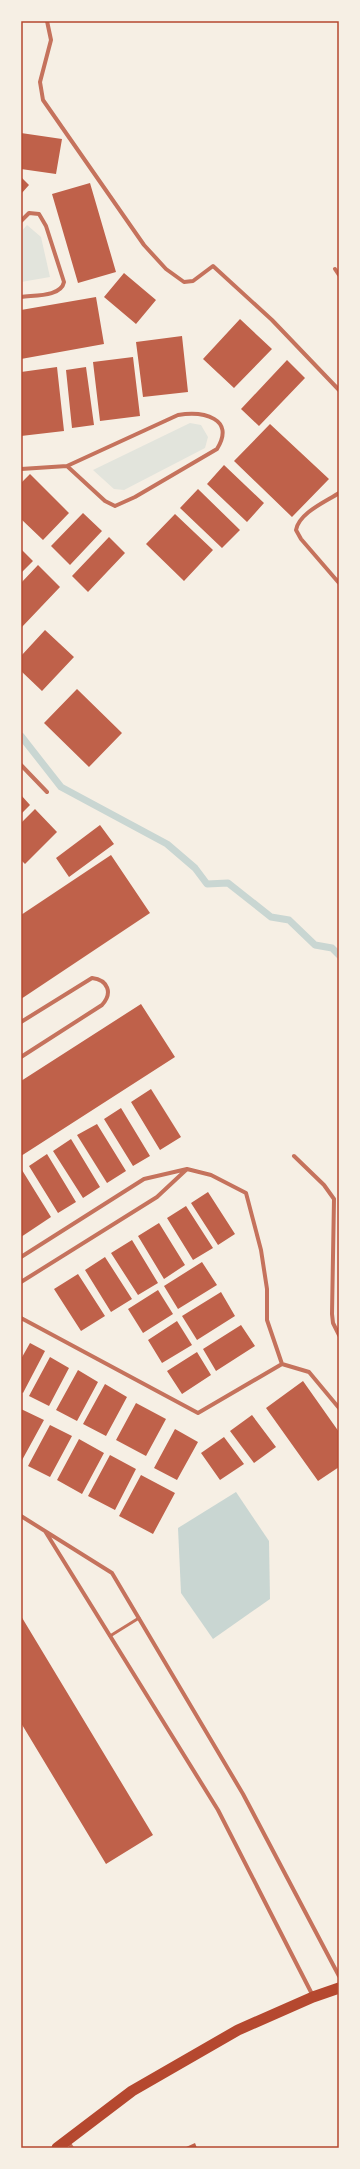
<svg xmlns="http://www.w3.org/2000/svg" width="360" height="2169" viewBox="0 0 360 2169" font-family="'Noto Sans',sans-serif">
<rect width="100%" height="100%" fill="#f6efe4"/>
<path fill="#e2e4dc" d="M 27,225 L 41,237 L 50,277 L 21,282 L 21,232 Z
M 190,423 L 201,425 L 208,437 L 205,448 L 124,490 L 114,489 L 93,470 Z"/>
<path fill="#c9d6d2" d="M 236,1492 L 269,1541 L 270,1599 L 213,1639 L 181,1593 L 178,1528 Z"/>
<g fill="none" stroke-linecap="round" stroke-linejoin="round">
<path stroke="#c9d6d2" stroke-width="7" d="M 21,736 L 61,787 L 167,844 L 195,868 L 207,884 L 228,883 L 271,917 L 289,920 L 315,945 L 332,948 L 339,955"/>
</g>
<path fill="#bf614a" d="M 21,133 L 62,139 L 56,174 L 21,169 Z
M 21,177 L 29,185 L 21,194 Z
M 90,183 L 116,272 L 78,283 L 52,194 Z
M 124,273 L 156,300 L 136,324 L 104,297 Z
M 96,297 L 104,344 L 21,359 L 21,310 Z
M 240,319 L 272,349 L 234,388 L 203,359 Z
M 182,336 L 188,392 L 143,397 L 136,342 Z
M 133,357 L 140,416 L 100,421 L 93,362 Z
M 287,360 L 305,378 L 259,426 L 241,409 Z
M 57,367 L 64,431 L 21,436 L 21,372 Z
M 86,367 L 94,425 L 72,428 L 66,370 Z
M 270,424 L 329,479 L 292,517 L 234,461 Z
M 224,465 L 264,503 L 247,522 L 207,484 Z
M 30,474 L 69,513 L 43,540 L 21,519 L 21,483 Z
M 198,489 L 240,530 L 222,548 L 180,508 Z
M 83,513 L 102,531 L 70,565 L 51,546 Z
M 175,514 L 213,550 L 184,581 L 146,544 Z
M 109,537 L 125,553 L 88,592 L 72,576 Z
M 21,549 L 33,561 L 21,573 Z
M 38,565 L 60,587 L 21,628 L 21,583 Z
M 45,630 L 74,657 L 42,691 L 21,671 L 21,656 Z
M 77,689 L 122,733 L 89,767 L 44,723 Z
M 21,795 L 30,805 L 21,814 Z
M 35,809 L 57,832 L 25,864 L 21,860 L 21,823 Z
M 100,825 L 114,844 L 69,877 L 56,858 Z
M 111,855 L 150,913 L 21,999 L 21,915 Z
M 141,1004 L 175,1057 L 21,1156 L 21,1081 Z
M 151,1089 L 181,1137 L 160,1150 L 131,1102 Z
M 121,1108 L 150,1156 L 133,1166 L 104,1119 Z
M 97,1124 L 126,1171 L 107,1183 L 77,1135 Z
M 71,1139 L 100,1187 L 83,1198 L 53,1151 Z
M 47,1154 L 76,1202 L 58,1213 L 29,1166 Z
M 22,1170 L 51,1217 L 21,1237 L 21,1171 Z
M 208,1192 L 235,1234 L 218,1245 L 191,1203 Z
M 186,1206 L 213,1248 L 193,1260 L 167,1218 Z
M 159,1223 L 185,1265 L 164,1279 L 138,1236 Z
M 132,1240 L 158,1283 L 138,1295 L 111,1253 Z
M 105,1257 L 132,1299 L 111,1312 L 85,1270 Z
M 202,1262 L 217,1285 L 178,1309 L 164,1286 Z
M 78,1274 L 105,1316 L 81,1331 L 54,1289 Z
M 158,1290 L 173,1314 L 143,1333 L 128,1309 Z
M 221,1292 L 235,1316 L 197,1340 L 182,1316 Z
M 177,1321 L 192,1345 L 162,1363 L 148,1340 Z
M 241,1325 L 255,1346 L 216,1371 L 203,1349 Z
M 30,1343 L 45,1351 L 23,1393 L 21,1392 L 21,1359 Z
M 197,1352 L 211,1375 L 182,1394 L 167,1371 Z
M 50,1357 L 69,1368 L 49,1406 L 29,1396 Z
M 78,1370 L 98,1382 L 77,1421 L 56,1410 Z
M 303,1381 L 339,1432 L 339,1467 L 318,1481 L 266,1408 Z
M 105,1384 L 127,1397 L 106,1436 L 83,1424 Z
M 136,1403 L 166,1419 L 146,1456 L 116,1440 Z
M 21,1409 L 44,1420 L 21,1462 Z
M 252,1415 L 276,1447 L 254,1463 L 230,1431 Z
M 50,1425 L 72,1436 L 50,1477 L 28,1466 Z
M 175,1429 L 198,1442 L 177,1480 L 154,1468 Z
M 224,1437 L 244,1464 L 220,1480 L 201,1453 Z
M 79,1439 L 104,1453 L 82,1494 L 57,1480 Z
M 110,1455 L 136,1469 L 115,1510 L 88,1496 Z
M 141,1475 L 175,1493 L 153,1534 L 119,1516 Z
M 21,1616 L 153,1835 L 106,1864 L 21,1723 Z
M 195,2143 L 197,2148 L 184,2148 Z"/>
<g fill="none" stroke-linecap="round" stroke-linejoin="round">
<path stroke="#c5725c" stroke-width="3" d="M 110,1636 L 139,1618"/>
<path stroke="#c5725c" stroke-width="4" d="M 47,21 L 51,40 L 40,82 L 43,100 L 144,245 L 166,269 L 184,282 L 193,281 L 213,266 L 272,320 L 339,390
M 21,221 L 29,213 L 39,214 L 46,226 L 64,282 C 61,297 34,295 21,297
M 335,269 L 339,275
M 21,469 L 67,466 L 178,415 C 203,411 236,418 217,449 L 135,497 L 115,506 L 105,501 L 67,466
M 339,493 C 325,502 299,513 296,530 L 301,539 L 339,583
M 21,765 L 47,792
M 21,1022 L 92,978 C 108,980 113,993 102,1005 L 21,1057
M 294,1156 L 324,1185 L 334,1199 L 332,1314 L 333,1323 L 339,1335
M 187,1169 L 211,1175 L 246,1193 L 261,1250 L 267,1289 L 267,1320 L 282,1364 L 309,1372 L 339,1408
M 21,1257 L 144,1179 L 187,1169 L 157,1197 L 21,1282
M 21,1318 L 198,1413 L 282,1364
M 21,1516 L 112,1573 L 243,1794 L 339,1976
M 45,1531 L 218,1810 L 313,1996
M 67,2140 L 72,2148"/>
<path stroke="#b5482f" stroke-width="11" d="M 57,2148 L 132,2091 L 238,2030 L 313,1997 L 339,1988"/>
</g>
<rect width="360" height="2169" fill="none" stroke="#f6efe4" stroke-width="44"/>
<rect x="22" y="22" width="316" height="2125" fill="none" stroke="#b5482f" stroke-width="1.5"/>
</svg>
